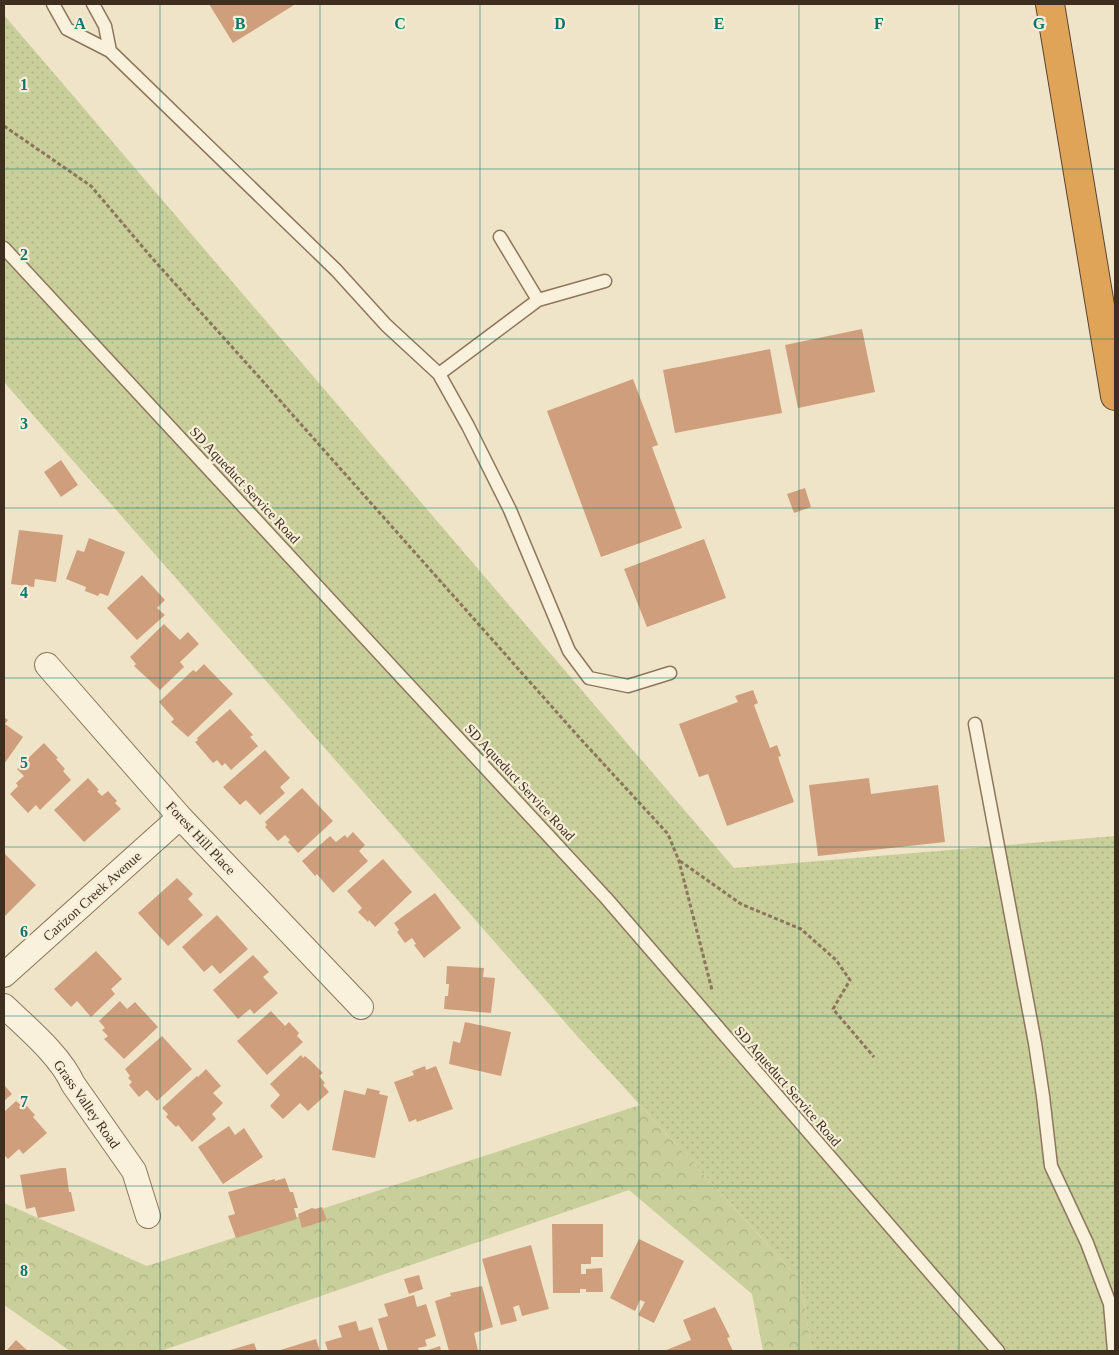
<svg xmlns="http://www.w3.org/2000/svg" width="1119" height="1355" viewBox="0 0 1119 1355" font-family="'Times New Roman',serif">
<defs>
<pattern id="grass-dots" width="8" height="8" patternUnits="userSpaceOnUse" patternTransform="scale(1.25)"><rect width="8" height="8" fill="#c9cf9b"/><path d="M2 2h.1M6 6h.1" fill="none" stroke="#aeb285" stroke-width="1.8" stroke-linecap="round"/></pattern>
<pattern id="park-crowns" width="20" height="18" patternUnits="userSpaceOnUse" patternTransform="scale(1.25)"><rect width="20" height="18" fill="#c9cf9b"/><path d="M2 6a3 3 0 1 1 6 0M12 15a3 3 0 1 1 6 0" fill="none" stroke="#aeb285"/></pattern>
</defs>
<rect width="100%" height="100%" fill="#f0e4c8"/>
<path fill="url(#grass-dots)" d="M 4,15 L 734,868 L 1115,836 L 1115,1351 L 812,1351 L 800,1280 L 577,1036 L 4,382 Z"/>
<path fill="url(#park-crowns)" d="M 640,1105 L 800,1280 L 812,1351 L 763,1351 L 752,1294 L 629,1190 L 161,1351 L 70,1351 L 4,1305 L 4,1203 L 147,1266 Z"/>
<path fill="#cf9f7d" d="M 209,4 L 294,4 L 294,5 L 233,43 Z
M 862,329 L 875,392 L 798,408 L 785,345 Z
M 770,349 L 782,413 L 675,433 L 663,370 Z
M 633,379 L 658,445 L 652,447 L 682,528 L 601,557 L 547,411 Z
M 61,460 L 78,485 L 61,497 L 44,472 Z
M 805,488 L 811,507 L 794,513 L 787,494 Z
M 19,530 L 63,535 L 56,582 L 35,579 L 34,587 L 11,584 Z
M 89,538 L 125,552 L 108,596 L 100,593 L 98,596 L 85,591 L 86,587 L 66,579 L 77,550 L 84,552 Z
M 704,539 L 726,598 L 647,627 L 624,569 Z
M 142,575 L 165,600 L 157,608 L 165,615 L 137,640 L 107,608 Z
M 164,624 L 180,640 L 188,632 L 199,644 L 180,662 L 184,667 L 160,690 L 134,666 L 136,664 L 130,657 Z
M 204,664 L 233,694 L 188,737 L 171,722 L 174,719 L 159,702 L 193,670 L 196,672 Z
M 753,690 L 758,703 L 754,705 L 770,748 L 777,745 L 781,756 L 778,757 L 794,802 L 727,826 L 708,774 L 699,777 L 679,724 L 738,702 L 735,696 Z
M 230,709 L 253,735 L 250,737 L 258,746 L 231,770 L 225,763 L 222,766 L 217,760 L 213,763 L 195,742 L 198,740 L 197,738 Z
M 4,717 L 8,720 L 5,724 L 23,737 L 4,764 Z
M 44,743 L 58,758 L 56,759 L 65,769 L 63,771 L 71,780 L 40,810 L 36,805 L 28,813 L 10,794 L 18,786 L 16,783 L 24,776 L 17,769 Z
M 265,750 L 290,778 L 280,787 L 285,793 L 260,815 L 246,800 L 240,805 L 223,787 Z
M 88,778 L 99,790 L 97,791 L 102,796 L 108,791 L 117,801 L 115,803 L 121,809 L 84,842 L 54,810 Z
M 869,778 L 871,794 L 938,785 L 945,842 L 818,856 L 809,785 Z
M 302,788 L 333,821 L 298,853 L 288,842 L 290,840 L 285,835 L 278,841 L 265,827 L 267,825 L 265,822 Z
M 353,832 L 365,845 L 359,851 L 368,861 L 333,893 L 317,874 L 315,876 L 302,861 L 330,836 L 336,842 L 345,835 L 347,838 Z
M 4,853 L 36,885 L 4,917 Z
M 383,859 L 412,892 L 375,927 L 369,920 L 368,922 L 358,912 L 362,908 L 347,891 Z
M 177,878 L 193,894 L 188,899 L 203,915 L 168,946 L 138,913 Z
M 435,893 L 461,928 L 424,958 L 414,945 L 416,944 L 412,938 L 405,943 L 397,932 L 399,930 L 394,923 Z
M 217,915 L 248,949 L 220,974 L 212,965 L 204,972 L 182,947 Z
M 96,951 L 122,979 L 111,989 L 115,994 L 91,1017 L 77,1001 L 71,1007 L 54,989 Z
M 253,955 L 269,972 L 263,977 L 278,993 L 254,1014 L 250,1009 L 238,1019 L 213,990 Z
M 447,966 L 484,968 L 483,977 L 495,978 L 491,1013 L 444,1009 L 445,996 L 448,996 L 449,984 L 446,984 Z
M 120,1001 L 127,1009 L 135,1002 L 158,1027 L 124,1059 L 104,1039 L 108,1036 L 102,1030 L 105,1028 L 99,1021 Z
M 271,1011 L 285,1026 L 289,1022 L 299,1033 L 297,1036 L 303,1042 L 267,1075 L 237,1041 Z
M 465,1022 L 511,1032 L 501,1076 L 449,1064 L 453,1041 L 460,1043 Z
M 162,1036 L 192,1069 L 157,1101 L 147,1090 L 139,1097 L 129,1085 L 132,1082 L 128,1078 L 130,1076 L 125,1069 Z
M 301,1055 L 303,1058 L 305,1056 L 312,1062 L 323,1073 L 319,1076 L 325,1083 L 323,1085 L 329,1092 L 308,1111 L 300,1103 L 283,1119 L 270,1106 L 280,1095 L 270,1084 Z
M 425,1066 L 426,1070 L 436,1066 L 453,1109 L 417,1122 L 416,1119 L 409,1122 L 394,1082 L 414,1075 L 412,1071 Z
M 206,1069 L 221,1086 L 213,1093 L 223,1103 L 212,1114 L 216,1119 L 192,1142 L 178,1125 L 176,1127 L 166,1117 L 168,1114 L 162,1108 L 197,1076 L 198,1077 Z
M 4,1085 L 12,1094 L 4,1101 Z
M 367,1088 L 380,1091 L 379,1094 L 388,1096 L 375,1158 L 332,1150 L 344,1090 L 365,1095 Z
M 16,1101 L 23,1107 L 26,1105 L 35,1115 L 33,1117 L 47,1133 L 23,1154 L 19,1149 L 8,1159 L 4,1155 L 4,1112 Z
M 229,1126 L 235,1135 L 244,1128 L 263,1157 L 223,1184 L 198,1147 Z
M 61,1168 L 66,1168 L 69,1192 L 71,1192 L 75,1211 L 38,1218 L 35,1207 L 26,1209 L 20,1175 Z
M 285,1178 L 290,1192 L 293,1192 L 298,1208 L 294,1208 L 297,1219 L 236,1238 L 228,1216 L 235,1214 L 228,1192 L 275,1179 L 275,1181 Z
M 322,1207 L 327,1220 L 302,1228 L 298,1214 L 312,1208 L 315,1209 Z
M 552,1224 L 603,1224 L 603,1257 L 591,1257 L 591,1264 L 581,1264 L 581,1274 L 586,1274 L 586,1269 L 602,1268 L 603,1292 L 586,1292 L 586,1289 L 580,1289 L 580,1293 L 553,1293 Z
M 639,1239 L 684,1261 L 654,1323 L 638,1315 L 645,1302 L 640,1300 L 635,1311 L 610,1298 Z
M 531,1245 L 549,1309 L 522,1316 L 519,1305 L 513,1307 L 517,1321 L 501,1325 L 482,1259 Z
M 419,1275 L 423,1289 L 409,1294 L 404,1279 Z
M 482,1286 L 493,1327 L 474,1333 L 478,1351 L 449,1351 L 435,1301 L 451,1296 L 450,1293 Z
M 414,1295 L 417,1307 L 426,1304 L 436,1336 L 425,1340 L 427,1346 L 418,1348 L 419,1351 L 388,1351 L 378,1319 L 388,1316 L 384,1304 Z
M 715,1307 L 730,1337 L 727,1338 L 733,1351 L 664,1351 L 691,1340 L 683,1320 Z
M 356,1321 L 359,1331 L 372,1327 L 380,1351 L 328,1351 L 325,1342 L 342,1337 L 338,1326 Z
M 316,1339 L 320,1351 L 277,1351 Z
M 16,1340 L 28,1351 L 6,1351 Z
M 254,1343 L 257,1351 L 227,1351 Z
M 440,1346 L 441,1351 L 425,1351 Z"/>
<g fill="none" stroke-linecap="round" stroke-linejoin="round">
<g stroke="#8d765c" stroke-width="15">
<path id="service" d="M 53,4 L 67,29 L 110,51 L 336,270 L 386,325 L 439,374 L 468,426 L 510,510 L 569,651 L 589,678 L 628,686 L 670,673
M 93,4 L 105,26 L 110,51
M 500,237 L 538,300
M 4,248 L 606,898 L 998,1351
M 439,374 L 538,300 L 605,281
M 975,724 L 1035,1043 L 1043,1096 L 1051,1166 L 1087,1243 L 1110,1304 L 1114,1351"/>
</g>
<g stroke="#8d765c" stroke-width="26">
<path id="minor" d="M 47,665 L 180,817 L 361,1007
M 4,975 L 180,817
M 4,1006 C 27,1028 60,1055 73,1084 L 134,1171 L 148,1216"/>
</g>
<g stroke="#5b4430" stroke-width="30">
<path id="motorway" d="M 1050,4 L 1115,396"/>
</g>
<path stroke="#8d765c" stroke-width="3" stroke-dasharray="4 2.5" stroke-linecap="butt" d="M 4,126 L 91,186 L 152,258 L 259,377 L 577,735 L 668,834 L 679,861 L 712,990
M 680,861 L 741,904 L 801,929 L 836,960 L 850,980 L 833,1009 L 874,1057"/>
<use href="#service" stroke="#faf1dc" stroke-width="12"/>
<use href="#minor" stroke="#faf1dc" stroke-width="24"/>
<use href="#motorway" stroke="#e0a458" stroke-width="28"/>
</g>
<path fill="none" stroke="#0f766e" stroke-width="1" stroke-opacity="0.55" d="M 160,4 L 160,1351M 320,4 L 320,1351M 480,4 L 480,1351M 639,4 L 639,1351M 799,4 L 799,1351M 959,4 L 959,1351M 4,169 L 1115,169M 4,339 L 1115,339M 4,508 L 1115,508M 4,678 L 1115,678M 4,847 L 1115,847M 4,1016 L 1115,1016M 4,1186 L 1115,1186"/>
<g text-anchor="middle" stroke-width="4.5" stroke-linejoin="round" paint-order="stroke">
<g font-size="14" fill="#3d2e20" stroke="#f7eed8">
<text transform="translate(245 485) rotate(47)" y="5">SD Aqueduct Service Road</text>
<text transform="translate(520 782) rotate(47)" y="5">SD Aqueduct Service Road</text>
<text transform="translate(201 838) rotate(47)" y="5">Forest Hill Place</text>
<text transform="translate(92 896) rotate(-42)" y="5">Carizon Creek Avenue</text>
<text transform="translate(788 1086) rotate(49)" y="5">SD Aqueduct Service Road</text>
<text transform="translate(87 1104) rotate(55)" y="5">Grass Valley Road</text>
</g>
</g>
<g font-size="16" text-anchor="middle" font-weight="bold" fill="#0f766e" stroke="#f7eed8" stroke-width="4.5" stroke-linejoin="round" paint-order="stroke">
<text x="80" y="29">A</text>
<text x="240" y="29">B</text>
<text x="400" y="29">C</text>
<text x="560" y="29">D</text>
<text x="719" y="29">E</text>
<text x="879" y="29">F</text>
<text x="1039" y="29">G</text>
<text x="24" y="90">1</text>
<text x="24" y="260">2</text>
<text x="24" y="429">3</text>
<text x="24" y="598">4</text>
<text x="24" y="768">5</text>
<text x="24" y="937">6</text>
<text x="24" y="1107">7</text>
<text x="24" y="1276">8</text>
</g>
<rect width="1119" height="1355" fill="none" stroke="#3d2e20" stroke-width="10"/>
</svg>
